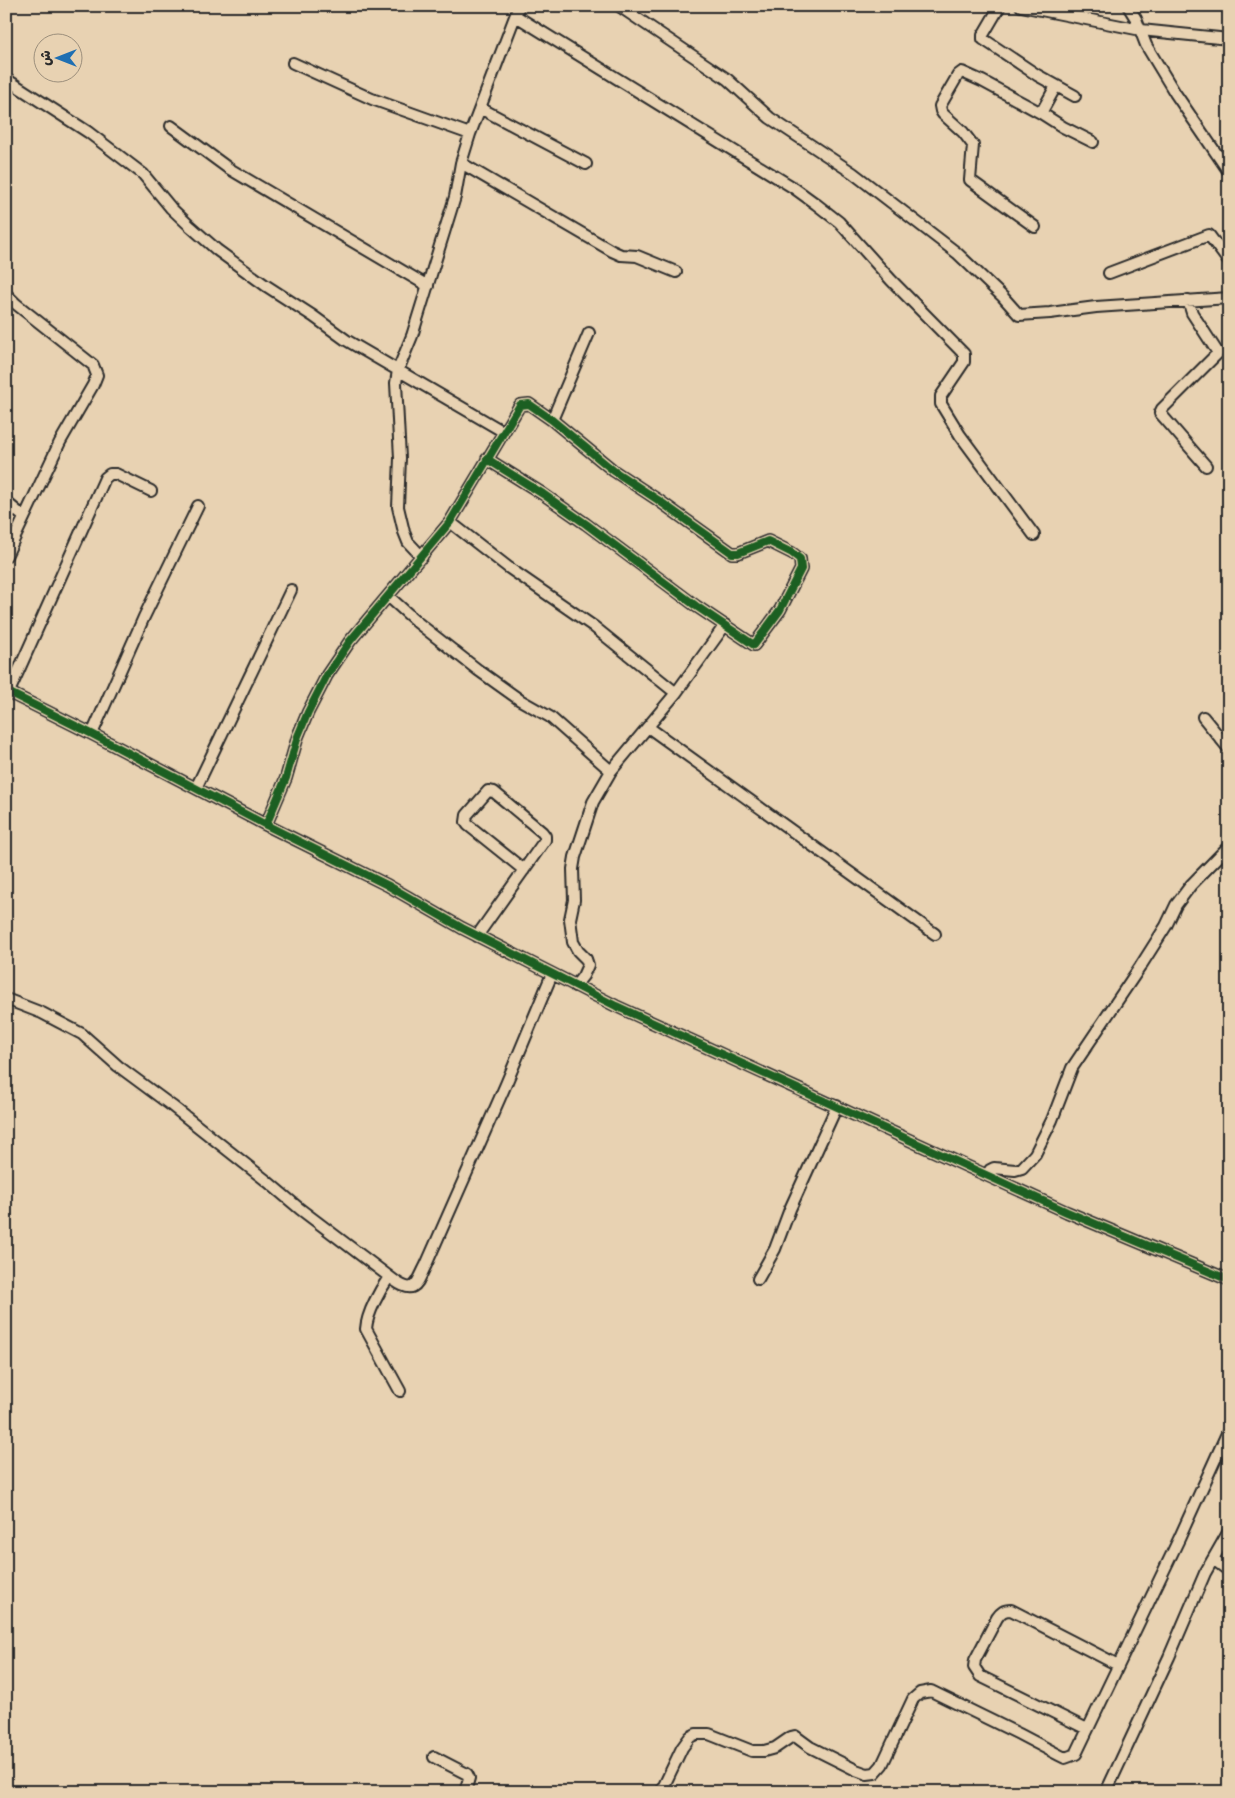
<svg xmlns="http://www.w3.org/2000/svg" width="1235" height="1798" viewBox="0 0 1235 1798" font-family="Dekko,'Playpen Sans Arabic',sans-serif">
<rect width="100%" height="100%" fill="#e8d2b2"/>
<filter id="ink" filterUnits="userSpaceOnUse"><feTurbulence type="fractalNoise" baseFrequency=".02" numOctaves="2"/><feDisplacementMap in="SourceGraphic" scale="10" xChannelSelector="R" yChannelSelector="G"/><feConvolveMatrix kernelMatrix="1 2 1 2 8 2 1 2 1" color-interpolation-filters="sRGB"/></filter>
<g filter="url(#ink)">
<g fill="none" stroke-linecap="round" stroke-linejoin="round">
<g stroke="#2b2b2b" stroke-width="14">
<path id="minor" d="M 619,6 L 727,79 L 770,118 L 853,173 L 957,253 L 1003,297 L 1019,315 L 1050,313 L 1096,307 L 1229,298
M 1000,6 L 983,35 L 983,39 L 1037,75 L 1075,96
M 1021,6 L 1141,30 L 1229,39
M 1128,6 L 1136,19 L 1146,45 L 1175,93 L 1229,172
M 516,16 L 794,188 L 816,204 L 839,222 L 891,280 L 964,354 L 964,362 L 941,396 L 941,404 L 960,435 L 1034,535
M 293,63 L 372,99 L 470,134
M 6,79 L 88,132 L 143,174 L 171,208 L 191,227 L 217,250 L 265,285 L 313,316 L 346,340 L 504,432
M 480,108 L 586,164
M 1041,113 L 1063,127 L 1093,142
M 171,126 L 228,168 L 428,286
M 461,163 L 612,251 L 621,255 L 637,256 L 676,272
M 1035,227 L 970,180 L 973,145 L 963,132 L 943,114 L 941,111 L 940,106 L 958,75 L 962,72 L 982,81 L 1041,113 L 1056,86
M 1109,273 L 1209,235 L 1229,262
M 6,294 L 16,304 L 93,365 L 97,375 L 93,385 L 60,442 L 6,556
M 1188,300 L 1192,313 L 1218,353 L 1162,409 L 1160,413 L 1206,466
M 552,420 L 589,333
M 6,502 L 24,517
M 450,522 L 509,568 L 593,626 L 676,693
M 422,557 L 408,542 L 404,532 L 398,507 L 400,458 L 396,383 L 398,370 L 412,336 L 455,197 L 461,163 L 470,134 L 519,6
M 388,596 L 418,623 L 478,670 L 520,700 L 550,717 L 611,771
M 6,691 L 92,734 L 266,825 L 387,885 L 462,928 L 616,1006 L 1067,1212 L 1229,1280
M 9,692 L 105,478 L 110,474 L 116,474 L 151,491
M 1203,717 L 1229,749
M 648,727 L 935,934
M 92,734 L 144,617 L 198,506
M 196,788 L 291,590
M 266,825 L 286,778 L 298,736 L 308,712 L 327,675 L 350,641 L 450,522 L 520,405 L 529,404 L 552,420 L 614,471 L 658,500 L 732,553 L 738,553 L 768,541 L 792,553 L 800,559 L 801,569 L 780,610 L 754,645 L 696,606 L 586,524 L 543,494 L 487,459
M 477,936 L 545,840 L 545,836 L 542,832 L 494,792 L 488,791 L 467,815 L 466,822 L 468,825 L 524,870
M 575,986 L 583,976 L 588,965 L 586,959 L 578,951 L 573,942 L 570,919 L 574,900 L 573,869 L 575,857 L 593,802 L 611,771 L 676,693 L 725,625
M 6,999 L 42,1013 L 82,1034 L 118,1066 L 172,1106 L 268,1182 L 300,1209 L 395,1281 C 416,1296 417,1282 426,1265 L 506,1084 L 552,974
M 987,1175 L 990,1170 L 994,1168 L 1015,1170 L 1022,1168 L 1035,1154 L 1052,1120 L 1072,1068 L 1140,967 L 1166,926 L 1176,905 L 1191,885 L 1229,846
M 389,1277 C 380,1290 367,1313 366,1329 L 400,1391
M 758,1279 L 775,1249 L 790,1209 L 837,1106
M 1229,1531 L 1213,1559 L 1229,1571
M 1087,1729 L 980,1676 L 974,1667 L 975,1660 L 997,1618 C 1001,1612 1004,1610 1011,1610 L 1118,1665
M 434,1757 L 467,1774 L 469,1778 L 465,1792
M 661,1792 L 682,1748 L 690,1737 L 696,1734 L 709,1734 L 752,1751 L 764,1751 L 775,1748 L 791,1737 L 795,1736 L 810,1747 L 856,1770 L 867,1774 L 875,1773 L 882,1765 L 913,1699 L 920,1693 L 931,1691 L 1019,1734 L 1059,1755 L 1065,1758 L 1076,1754 L 1179,1539 L 1229,1429
M 1106,1792 L 1169,1657 L 1205,1573 L 1213,1559"/>
</g>
<use href="#minor" stroke="#e8d2b2" stroke-width="10"/>
<g stroke="#e8d2b2" stroke-width="11">
<path id="cycleway" d="M 6,691 L 92,734 L 266,825 L 387,885 L 462,928 L 616,1006 L 1067,1212 L 1229,1280
M 266,825 L 286,778 L 298,736 L 308,712 L 327,675 L 350,641 L 450,522 L 520,405 L 529,404 L 552,420 L 614,471 L 658,500 L 732,553 L 738,553 L 768,541 L 792,553 L 800,559 L 801,569 L 780,610 L 754,645 L 696,606 L 586,524 L 543,494 L 487,459"/>
</g>
<use href="#cycleway" stroke="#1b5e20" stroke-width="8"/>
</g>
</g>
<rect width="1235" height="1798" fill="none" stroke="#e8d2b2" stroke-width="25"/>
<rect x="12" y="12" width="1210" height="1773" fill="none" stroke="#2b2b2b" stroke-width="2" filter="url(#ink)"/>
<g transform="translate(58 58) rotate(270)"><circle r="24" fill="#e8d2b2" stroke="#9c8f7c"/>
<path d="M0-4L9 19L0 12L-9 19Z" fill="#1f6fb2"/>
<text y="-8" font-size="14" font-weight="bold" text-anchor="middle" fill="#2b2b2b">ش</text>
</g>
</svg>
